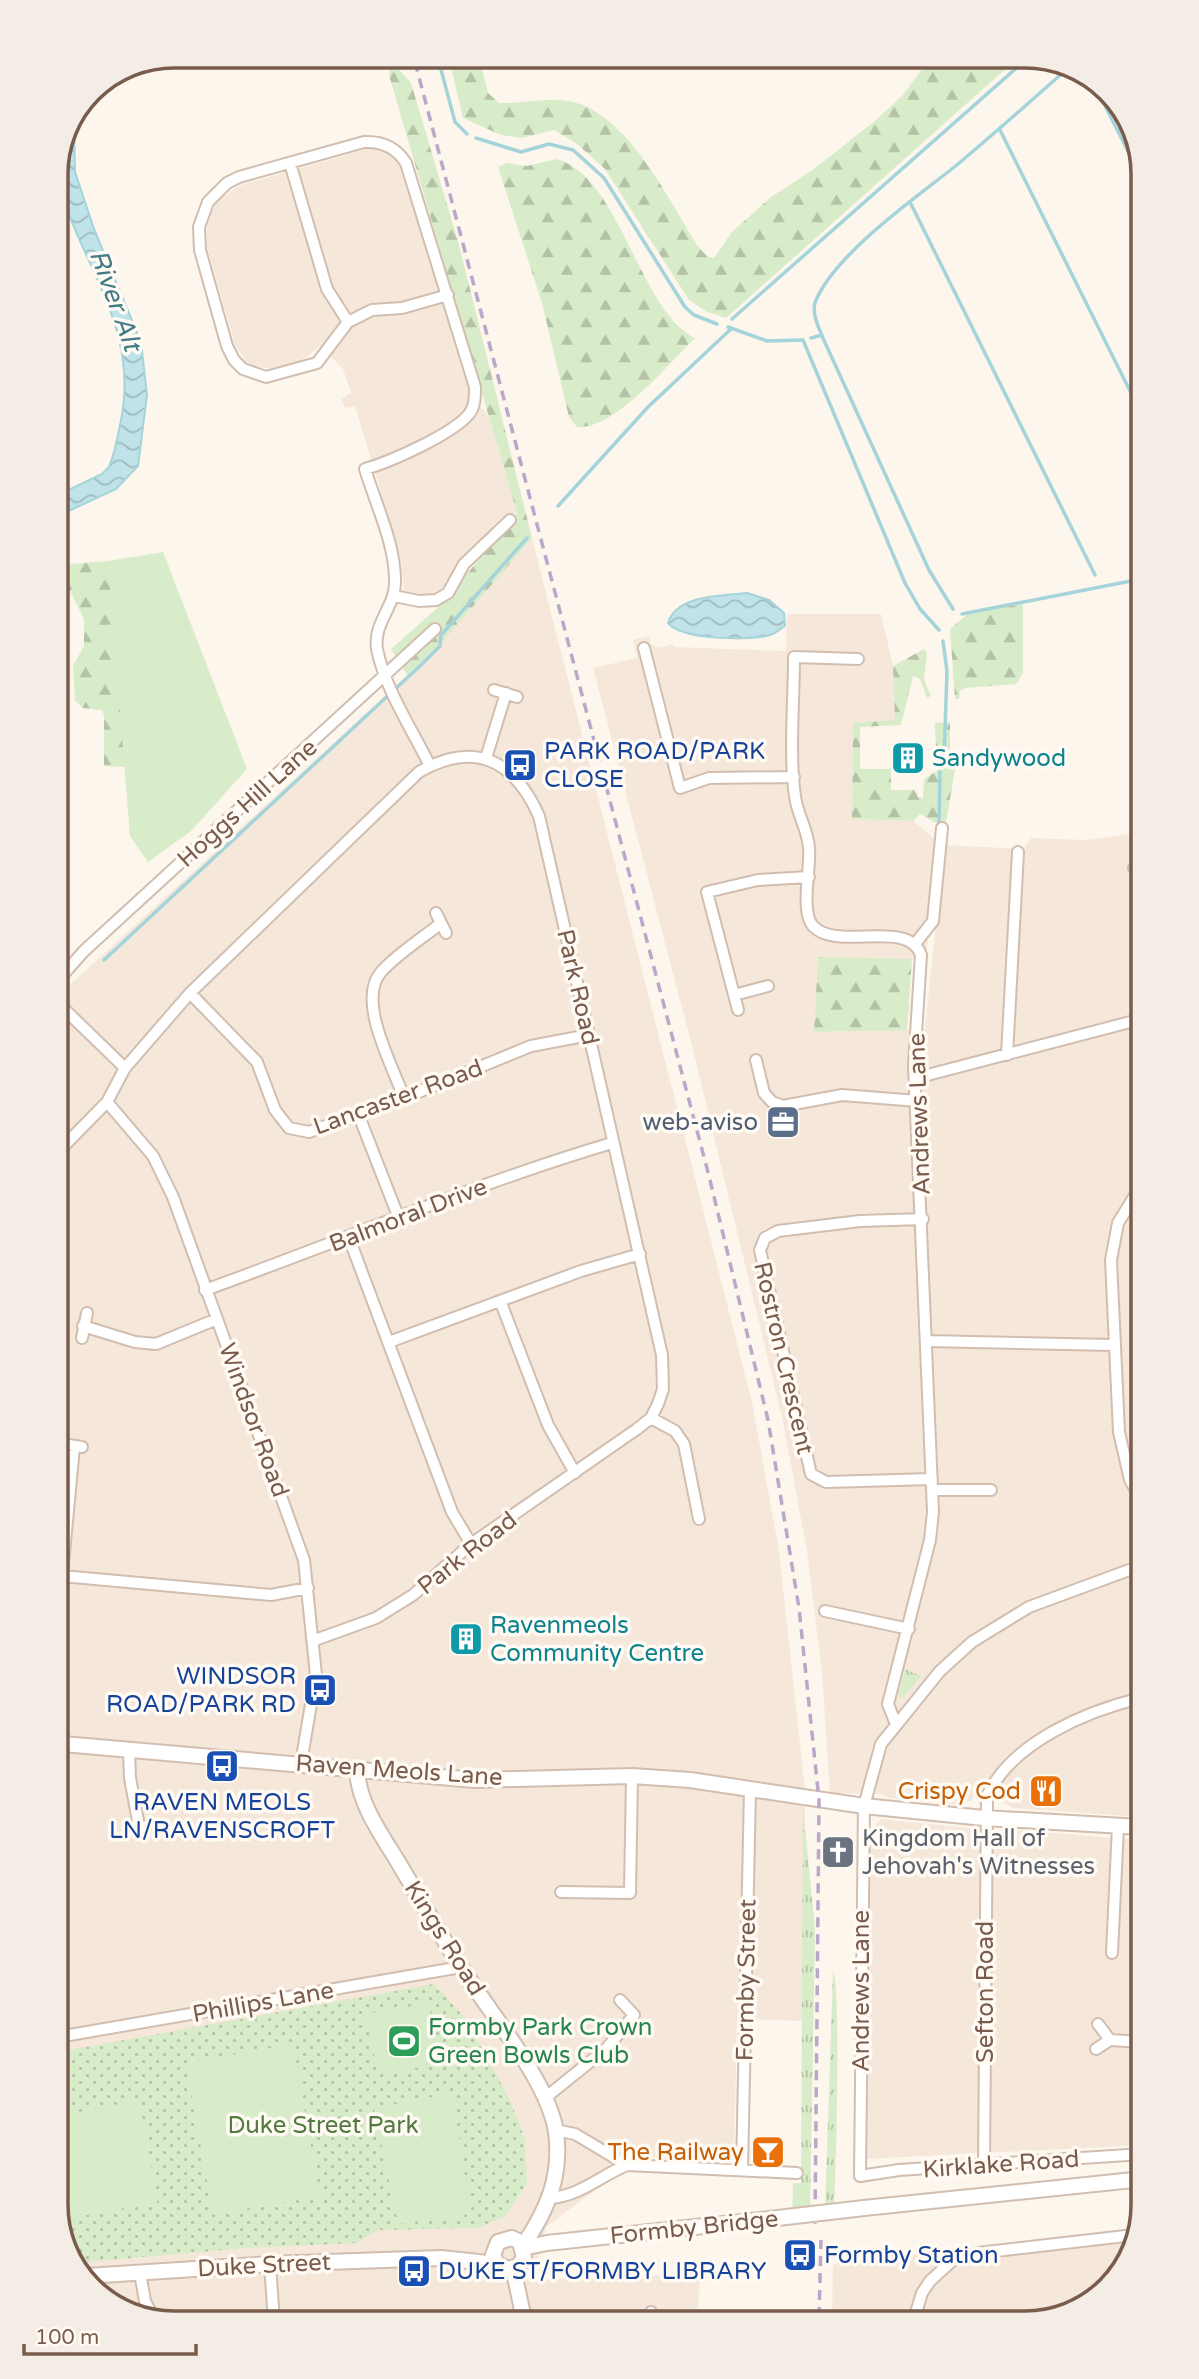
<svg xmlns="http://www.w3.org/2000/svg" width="1199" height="2379" viewBox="0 0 1199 2379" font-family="'Varela Round',sans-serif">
<defs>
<pattern id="grass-tufts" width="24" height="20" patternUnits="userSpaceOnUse" patternTransform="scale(1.75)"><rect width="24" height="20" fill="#d8ecc9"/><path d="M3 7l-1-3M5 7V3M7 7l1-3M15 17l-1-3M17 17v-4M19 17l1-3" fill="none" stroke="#b4c2a5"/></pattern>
<pattern id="forest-firs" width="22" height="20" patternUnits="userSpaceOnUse" patternTransform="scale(1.75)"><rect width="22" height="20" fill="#d8ecc9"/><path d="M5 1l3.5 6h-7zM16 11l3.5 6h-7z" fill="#b4c2a5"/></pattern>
<pattern id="park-dots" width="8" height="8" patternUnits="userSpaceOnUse" patternTransform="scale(1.75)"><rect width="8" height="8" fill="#d8ecc9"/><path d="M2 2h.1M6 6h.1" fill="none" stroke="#b4c2a5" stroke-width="1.8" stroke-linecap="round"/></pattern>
<pattern id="water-waves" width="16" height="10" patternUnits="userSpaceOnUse" patternTransform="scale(1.75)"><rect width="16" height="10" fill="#bfe3e8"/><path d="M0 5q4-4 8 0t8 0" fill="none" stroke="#a0bbbe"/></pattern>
</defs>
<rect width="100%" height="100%" fill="#fdf6ec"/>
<path fill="#f5e8da" d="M 370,148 L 387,152 L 398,162 L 427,243 L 471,396 L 488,415 L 517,513 L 503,516 L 494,524 L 489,534 L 459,561 L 446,586 L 428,595 L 404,593 L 401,559 L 355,406 L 345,408 L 341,399 L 351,393 L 343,369 L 320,346 L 302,361 L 274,369 L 254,367 L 246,361 L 235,345 L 207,247 L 207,222 L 216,203 L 238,186 Z
M 532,538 L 752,1402 L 779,1551 L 805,1790 L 805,2021 L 737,2019 L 734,2161 L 619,2155 L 618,2173 L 546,2227 L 532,2280 L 700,2274 L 698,2318 L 167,2323 L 108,2303 L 65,2249 L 60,994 L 438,647 Z
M 787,614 L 881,614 L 893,666 L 895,720 L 853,723 L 852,819 L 913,821 L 936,840 L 926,960 L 818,957 L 814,1032 L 925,1029 L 944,845 L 1024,849 L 1031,838 L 1087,840 L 1137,833 L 1141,1817 L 1013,1808 L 1004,1803 L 1001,1793 L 985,1784 L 970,1801 L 960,1805 L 889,1798 L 883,1794 L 830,1793 L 822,1672 L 807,1551 L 782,1417 L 691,1042 L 593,668 L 637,658 L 633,640 L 649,636 L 651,644 L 658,648 L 673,644 L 674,647 L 786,651 Z
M 882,1819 L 969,1828 L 974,1833 L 996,1834 L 1002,1829 L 1141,1840 L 1143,2145 L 866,2159 L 870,1829 Z
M 1133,2237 L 1123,2271 L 1069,2314 L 832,2316 L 833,2265 L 859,2254 L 889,2251 L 926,2255 L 957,2265 L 983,2254 Z"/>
<path fill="url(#grass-tufts)" d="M 905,1669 L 921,1676 L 903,1698 L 898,1696 Z
M 803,1808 L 815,1928 L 810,2214 L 792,2216 L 793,2183 L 801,2183 Z
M 833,1971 C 841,1982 836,2182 834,2211 L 825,2212 Z"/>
<path fill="url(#forest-firs)" d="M 1020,56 L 726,318 L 707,312 L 689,300 L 605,169 L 576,143 L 554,130 L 522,138 L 501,135 L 463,118 L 451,67 L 482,69 L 488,93 L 499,103 C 522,104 546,97 569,101 C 628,112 670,203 699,248 L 708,257 L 714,258 L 732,232 L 771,197 L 814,169 L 876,120 L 902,96 L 931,57 Z
M 390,69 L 399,70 L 411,83 L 459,245 L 532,538 L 438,647 L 407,675 L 391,649 L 444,602 L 517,513 L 389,75 Z
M 557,159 C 621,178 639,311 695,338 C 669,363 615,430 577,427 L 569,417 L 542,303 L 498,167 L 507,163 L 527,166 Z
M 108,561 L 124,740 L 126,767 L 104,766 L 104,715 L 102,710 L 83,708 L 75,701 L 73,666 L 84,646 L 84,619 L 70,591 L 58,583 L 58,565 Z
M 1023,604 L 1023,673 L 1016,684 L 966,688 L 960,691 L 959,699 L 955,699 L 950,629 L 971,611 Z
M 924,649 L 927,653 L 924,680 L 931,696 L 927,698 L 920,679 L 913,676 L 901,725 L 860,727 L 860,769 L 891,769 L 891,790 L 915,790 L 918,797 L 923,798 L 924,779 L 937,771 L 935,723 L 950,722 L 950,762 L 956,763 L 945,828 L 920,814 L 913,821 L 852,819 L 853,723 L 895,720 L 893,666 Z
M 818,957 L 912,959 L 907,1030 L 814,1032 Z"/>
<path fill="url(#park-dots)" d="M 434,1984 L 466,2019 L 511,2102 L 525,2140 L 527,2184 L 505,2217 L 476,2228 L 379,2230 L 356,2243 L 246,2248 L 76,2263 L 65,2249 L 64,2051 Z"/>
<path fill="#d8ecc9" d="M 163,552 L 247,769 L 191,831 L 148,862 L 130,836 L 108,561 Z
M 429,2003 L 440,2065 L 378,2073 L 366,2018 L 369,2013 Z
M 293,2044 L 320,2196 L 213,2215 L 186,2063 Z
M 452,2093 L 471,2214 L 398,2224 L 374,2108 Z
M 139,2100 L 158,2202 L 65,2219 L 64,2115 Z"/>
<path fill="url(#water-waves)" stroke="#a5d3da" stroke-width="2" d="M 74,128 L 75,172 L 94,229 L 141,342 L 147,395 L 138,466 L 116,489 L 58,516 L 58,495 L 102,474 L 109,467 C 115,453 117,439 120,425 C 142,328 80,266 56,176 L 56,167 Z
M 747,593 L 769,600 L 784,613 L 785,626 C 780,629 775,634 770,635 C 750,641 682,640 668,623 C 677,594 723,596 747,593 Z"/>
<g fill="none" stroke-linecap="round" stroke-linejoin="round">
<path stroke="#a5d3da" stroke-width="3.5" d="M 439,62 L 455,122 L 467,134
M 1091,78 L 1134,163
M 1000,130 L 1135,401
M 476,138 L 521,152 L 549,144 L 573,150 L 604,178 L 685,307 L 694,315 L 717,324
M 910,202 L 1095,575
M 732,319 L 1030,56
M 728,327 L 767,341 L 803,340 L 905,583 L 920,609 L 939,630
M 822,336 L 929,570 L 953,609
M 811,338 L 822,335 C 817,325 811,311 816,300 C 838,251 916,198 958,164 C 995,133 1031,101 1067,69
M 558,506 L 648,407 L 732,328
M 962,614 L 1136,580
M 943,641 L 947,671 L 944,761
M 939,826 L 940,772
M 104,960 L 422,664 L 440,646 L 441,635 L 527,538"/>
<g stroke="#d1beb0" stroke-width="14">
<path id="minor" d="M 290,163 L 327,289 L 348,322 L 372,310 L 402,308 L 448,295
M 348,322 L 317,363 L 266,377 L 243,369 L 234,360 L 227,346 L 200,250 L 199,227 L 208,202 L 227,183 L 239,177 L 364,142 C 382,141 396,147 406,163 L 475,387 C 475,397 475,407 469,414 C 453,434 390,462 365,469 C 376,505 396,546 395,583 C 395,607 373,623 377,649 C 385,689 412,729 430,766
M 394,596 L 419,601 L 436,600 L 448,593 L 464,564 L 510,520
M 644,648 L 680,788 L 709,778 L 794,777
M 858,659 L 794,657 C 794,700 789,755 795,796 C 797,814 808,830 809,848 C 811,867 800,912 813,926 C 837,952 908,918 921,955 L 914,1065 L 933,1512 L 930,1540 L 888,1704 L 895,1722
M 494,690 L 517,697
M 486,758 L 506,693
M 1134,868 L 1137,869
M 436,913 L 446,933
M 915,944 L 933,921 L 942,828
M 60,978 L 84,951 L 435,629
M 190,993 L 257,1062 L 275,1110 L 289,1128 L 309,1132 L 404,1098 L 531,1046 L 589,1035
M 734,995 L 768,986
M 60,1005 L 125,1068
M 738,1010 L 707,892 L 758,880 L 809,877
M 1007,1055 L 1018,852
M 756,1060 L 764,1093 L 772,1102 L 783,1106 L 842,1095 L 918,1101
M 916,1078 L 1138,1020
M 404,1098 C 393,1066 356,1001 381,972 C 397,954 421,939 440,924
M 107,1102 L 153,1156 L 173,1197 L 304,1560 L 316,1675 L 301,1763
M 359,1116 L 398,1216
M 60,1150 L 107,1102 L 125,1068 L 190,993 L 419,772 C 475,740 514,760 539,816 L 662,1355 L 663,1389 L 658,1404 L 651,1418 L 637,1429 L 471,1544 L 413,1595 L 376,1618 L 315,1640
M 1139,1189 L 1118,1223 L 1111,1260 L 1119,1432 L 1130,1480 L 1140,1497
M 923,1219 L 860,1221 L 778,1231 L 765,1238 L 760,1250 L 811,1474 L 826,1482 L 932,1479
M 349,1238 L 452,1512 L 471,1544
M 205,1290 C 341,1241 474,1184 612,1143
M 501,1303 L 548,1425 L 575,1473
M 83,1326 L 135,1342 L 156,1344 L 217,1319
M 82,1338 L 87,1313
M 927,1341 L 1114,1345
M 389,1342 L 581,1271 L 640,1254
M 651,1418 L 675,1431 L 684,1444 L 699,1519
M 62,1444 L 82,1447
M 932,1490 L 991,1490
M 1140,1566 L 1029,1607 L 972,1642 L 940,1671 L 881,1744 L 864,1806 L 860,2176 L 899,2170 L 1143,2154
M 62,1574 L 74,1447
M 62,1576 L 271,1595 L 308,1588
M 825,1611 L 909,1629
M 129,1749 L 130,1778 L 139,1826 L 147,1827
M 561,1892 L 630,1893 L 632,1776
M 1112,1953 L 1118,1826
M 64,2036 L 461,1967
M 1110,2040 L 1142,2042
M 1096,2049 L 1110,2040 L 1098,2024
M 545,2098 L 607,2048 L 634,2015 L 620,2000
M 555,2130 L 575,2134 L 627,2165
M 984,2165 L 987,1796 C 1012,1742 1087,1711 1141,1698
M 742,2170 L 750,1790
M 550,2198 C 580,2196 600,2176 627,2165 L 797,2173
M 270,2264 L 274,2322
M 140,2273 L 145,2301 L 153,2318
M 915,2316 L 922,2293 L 930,2281 L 953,2260 L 978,2253 L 1134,2235
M 651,2318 L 651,2312"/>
</g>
<g stroke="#d1beb0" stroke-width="18">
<path id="tertiary" d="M 63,1744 L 475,1780 L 632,1776 L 690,1780 L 864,1806 L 984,1818 L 1141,1827
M 357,1771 C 359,1804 381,1834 398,1862 C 419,1897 439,1933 461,1967 C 489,2012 548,2080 556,2132 C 562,2177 547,2210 523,2246
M 864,2208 L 1143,2179
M 523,2248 L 547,2243 L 769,2219
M 513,2268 L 524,2319
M 87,2276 L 270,2264 L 441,2258 L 497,2264 L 508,2269 L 518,2266 L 524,2258 L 520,2242 L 512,2238 L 498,2242 L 493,2255 L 497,2264"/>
</g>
<use href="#minor" stroke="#fff" stroke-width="10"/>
<use href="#tertiary" stroke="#fff" stroke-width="14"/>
<path stroke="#b9a8c9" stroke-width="3.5" stroke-dasharray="10 7" stroke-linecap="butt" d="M 415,62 L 709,1176 L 768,1420 L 799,1608 L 819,1800 L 815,2224
M 819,2317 L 821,2240"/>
<g stroke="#d1beb0" stroke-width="18" stroke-linecap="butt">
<path id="tertiary-bridge" d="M 769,2219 L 864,2208"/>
</g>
<use href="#tertiary-bridge" stroke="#fff" stroke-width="14"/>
</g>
<defs>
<g id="building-square" transform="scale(1.75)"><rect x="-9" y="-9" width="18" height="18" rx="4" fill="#0f9aa8" stroke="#fffaf3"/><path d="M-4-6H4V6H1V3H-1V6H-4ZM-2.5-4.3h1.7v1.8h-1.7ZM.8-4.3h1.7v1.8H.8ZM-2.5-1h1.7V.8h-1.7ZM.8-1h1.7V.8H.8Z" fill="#fff"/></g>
<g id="bus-square" transform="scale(1.75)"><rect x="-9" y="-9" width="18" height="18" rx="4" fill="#1a4fb4" stroke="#fffaf3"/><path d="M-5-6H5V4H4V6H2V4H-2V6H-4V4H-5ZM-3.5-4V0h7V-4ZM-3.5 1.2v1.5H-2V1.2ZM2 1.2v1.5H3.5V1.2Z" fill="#fff"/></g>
<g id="office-square" transform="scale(1.75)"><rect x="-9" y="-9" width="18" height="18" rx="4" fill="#5c6f8a" stroke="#fffaf3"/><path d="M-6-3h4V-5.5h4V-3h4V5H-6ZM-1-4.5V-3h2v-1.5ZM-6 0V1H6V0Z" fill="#fff"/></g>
<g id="restaurant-square" transform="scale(1.75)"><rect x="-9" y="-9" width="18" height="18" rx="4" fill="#e8710a" stroke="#fffaf3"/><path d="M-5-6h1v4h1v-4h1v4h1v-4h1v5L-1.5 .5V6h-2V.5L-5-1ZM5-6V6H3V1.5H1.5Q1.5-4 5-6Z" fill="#fff"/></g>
<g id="church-square" transform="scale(1.75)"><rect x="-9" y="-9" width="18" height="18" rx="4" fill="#6b7280" stroke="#fffaf3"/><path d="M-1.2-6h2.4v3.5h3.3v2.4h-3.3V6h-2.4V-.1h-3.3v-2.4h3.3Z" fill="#fff"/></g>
<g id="stadium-square" transform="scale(1.75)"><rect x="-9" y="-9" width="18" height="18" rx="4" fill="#2e9e5b" stroke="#fffaf3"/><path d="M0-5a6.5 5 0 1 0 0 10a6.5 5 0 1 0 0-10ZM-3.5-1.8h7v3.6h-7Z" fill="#fff"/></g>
<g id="bar-square" transform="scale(1.75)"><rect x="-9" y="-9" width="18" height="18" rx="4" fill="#e8710a" stroke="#fffaf3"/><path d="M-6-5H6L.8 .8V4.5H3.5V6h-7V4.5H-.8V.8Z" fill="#fff"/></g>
</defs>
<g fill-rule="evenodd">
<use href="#building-square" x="908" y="758"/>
<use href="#bus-square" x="520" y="765"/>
<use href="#office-square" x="783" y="1122"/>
<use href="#building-square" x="466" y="1639"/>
<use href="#bus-square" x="320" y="1690"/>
<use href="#bus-square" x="222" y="1766"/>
<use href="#restaurant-square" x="1046" y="1791"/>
<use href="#church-square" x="838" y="1852"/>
<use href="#stadium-square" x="404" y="2041"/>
<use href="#bar-square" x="768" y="2152"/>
<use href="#bus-square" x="800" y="2255"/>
<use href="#bus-square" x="414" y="2271"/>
</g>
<g text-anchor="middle" stroke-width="7" stroke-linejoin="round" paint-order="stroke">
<g font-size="24" fill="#164399" stroke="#fffaf3" text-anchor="start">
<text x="544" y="759">PARK ROAD/PARK<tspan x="544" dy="28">CLOSE</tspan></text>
<text x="296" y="1684" text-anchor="end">WINDSOR<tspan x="296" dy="28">ROAD/PARK RD</tspan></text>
<text x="222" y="1810" text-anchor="middle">RAVEN MEOLS<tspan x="222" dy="28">LN/RAVENSCROFT</tspan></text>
<text x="824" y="2263">Formby Station</text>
<text x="438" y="2279">DUKE ST/FORMBY LIBRARY</text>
</g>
<g font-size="24" fill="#0d838f" stroke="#fffaf3" text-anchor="start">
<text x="932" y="766">Sandywood</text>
<text x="490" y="1633">Ravenmeols<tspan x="490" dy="28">Community Centre</tspan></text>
</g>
<g font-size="24" fill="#7a5c4d" stroke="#fffaf3">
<text transform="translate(247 803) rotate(-42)" y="8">Hoggs Hill Lane</text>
<text transform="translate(578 987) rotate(77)" y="8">Park Road</text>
<text transform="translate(398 1097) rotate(-20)" y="8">Lancaster Road</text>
<text transform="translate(919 1114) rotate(-92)" y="8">Andrews Lane</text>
<text transform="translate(408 1215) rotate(-21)" y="8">Balmoral Drive</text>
<text transform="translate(784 1358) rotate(77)" y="8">Rostron Crescent</text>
<text transform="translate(254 1420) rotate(70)" y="8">Windsor Road</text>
<text transform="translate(467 1553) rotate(-38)" y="8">Park Road</text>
<text transform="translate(399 1770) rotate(4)" y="8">Raven Meols Lane</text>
<text transform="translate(445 1938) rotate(58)" y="8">Kings Road</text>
<text transform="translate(746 1980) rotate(-89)" y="8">Formby Street</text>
<text transform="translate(861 1991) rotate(-90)" y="8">Andrews Lane</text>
<text transform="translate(985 1992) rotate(-90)" y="8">Sefton Road</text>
<text transform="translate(263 2002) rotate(-10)" y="8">Phillips Lane</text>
<text transform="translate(1001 2164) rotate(-4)" y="8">Kirklake Road</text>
<text transform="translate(694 2227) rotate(-6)" y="8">Formby Bridge</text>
<text transform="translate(264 2265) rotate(-3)" y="8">Duke Street</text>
</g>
<g font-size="24" fill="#4e5e75" stroke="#fffaf3" text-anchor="end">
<text x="758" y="1130">web-aviso</text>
</g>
<g font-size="24" fill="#c56008" stroke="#fffaf3" text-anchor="end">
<text x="1021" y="1799">Crispy Cod</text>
<text x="744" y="2160">The Railway</text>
</g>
<g font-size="24" fill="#5b616d" stroke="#fffaf3" text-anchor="start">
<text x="862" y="1846">Kingdom Hall of<tspan x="862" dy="28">Jehovah's Witnesses</tspan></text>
</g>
<g font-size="24" fill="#27864d" stroke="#fffaf3" text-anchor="start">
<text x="428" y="2035">Formby Park Crown<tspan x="428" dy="28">Green Bowls Club</tspan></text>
</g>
<g font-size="24" fill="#537a41" stroke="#fffaf3">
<text x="323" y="2133">Duke Street Park</text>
</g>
<g font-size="26" font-style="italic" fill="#437c86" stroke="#fffaf3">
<text transform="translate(116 300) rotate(70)" y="9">River Alt</text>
</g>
</g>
<path d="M0 0H1199V2379H0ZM174 68H1025A106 106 0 0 1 1131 174V2205A106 106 0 0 1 1025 2311H174A106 106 0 0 1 68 2205V174A106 106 0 0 1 174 68Z" fill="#f4ede6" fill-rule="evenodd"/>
<path fill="none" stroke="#7a5c4d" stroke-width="3.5" d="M174 68H1025A106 106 0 0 1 1131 174V2205A106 106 0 0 1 1025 2311H174A106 106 0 0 1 68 2205V174A106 106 0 0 1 174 68Z"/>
<path d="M24 2344v10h172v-10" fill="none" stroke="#7a5c4d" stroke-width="3.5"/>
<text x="35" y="2344" font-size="21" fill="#7a5c4d" stroke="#fffaf3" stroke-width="5" paint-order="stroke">100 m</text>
</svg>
